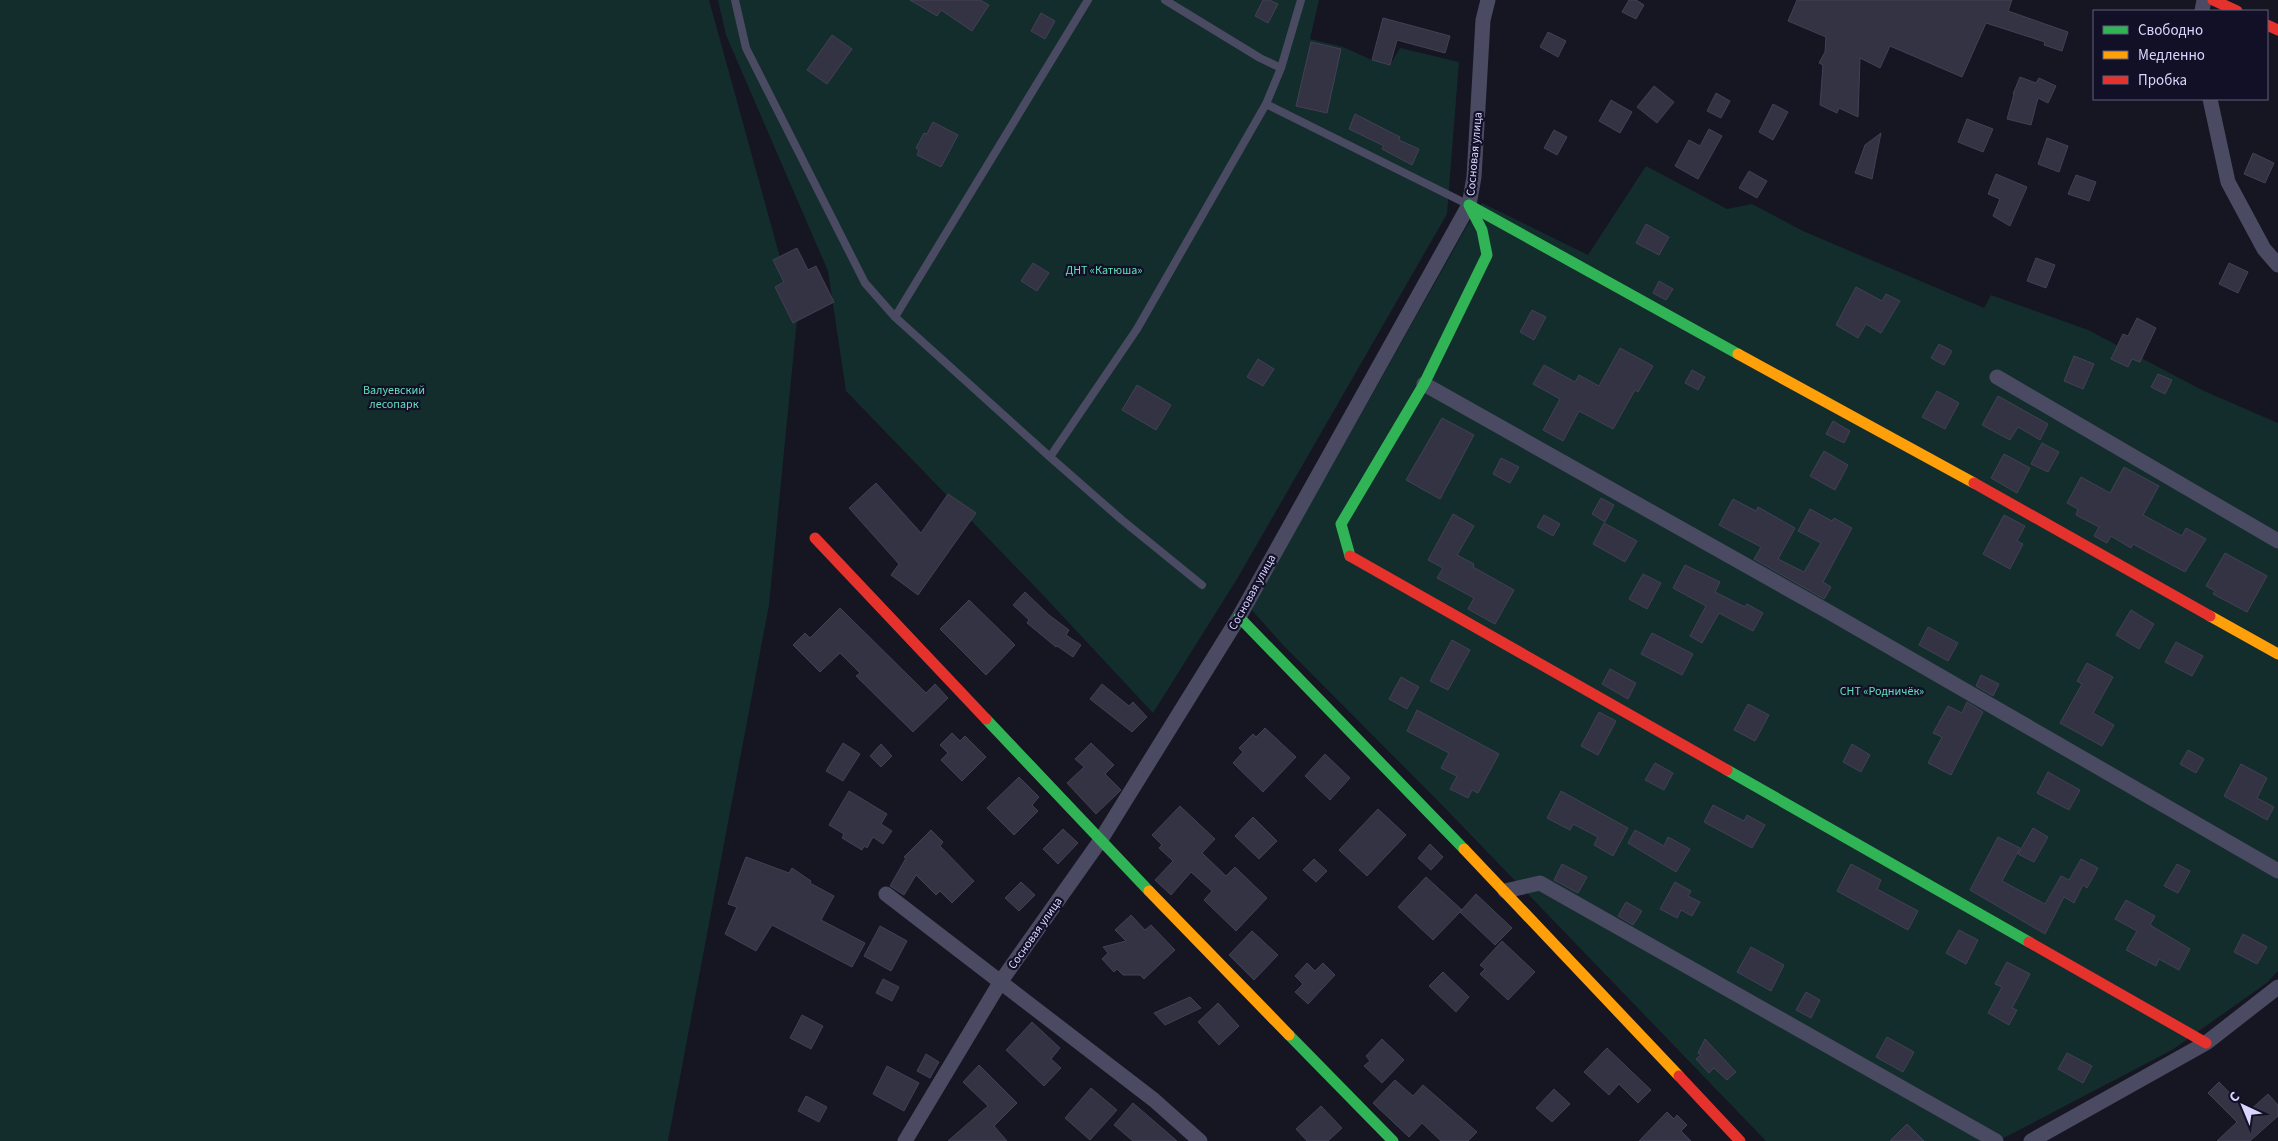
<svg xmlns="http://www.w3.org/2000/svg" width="2278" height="1141" viewBox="0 0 2278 1141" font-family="'Source Sans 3',sans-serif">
<rect width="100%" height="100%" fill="#161522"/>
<path fill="#132d2c" d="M 0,0 L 709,0 L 797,319 L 769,605 L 668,1141 L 0,1141 Z
M 718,0 L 1319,0 L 1310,39 L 1343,47 L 1372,60 L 1390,65 L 1400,48 L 1459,62 L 1447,214 L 1237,579 L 1153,713 L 1042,594 L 846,391 L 828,271 L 726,35 Z
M 1646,166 L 1727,209 L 1752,204 L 1803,231 L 1984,308 L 1991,295 L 2088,330 L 2204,391 L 2278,423 L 2278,971 L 2268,982 L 2172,1050 L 1998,1141 L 1766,1141 L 1442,805 L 1283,645 L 1251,609 L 1467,226 L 1482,203 L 1588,255 Z"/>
<path fill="#343344" stroke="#434055" d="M 910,0 L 980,0 L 989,5 L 972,31 L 941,10 L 937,16 Z
M 1263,0 L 1269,0 L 1278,4 L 1268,23 L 1255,16 Z
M 1629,0 L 1636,0 L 1644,5 L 1636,19 L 1622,12 Z
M 1797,0 L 2012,0 L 2008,11 L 2068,32 L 2062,51 L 2044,45 L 2045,42 L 1986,23 L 1962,77 L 1890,46 L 1880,68 L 1860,58 L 1858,117 L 1839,108 L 1837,113 L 1820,105 L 1823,65 L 1819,63 L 1825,52 L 1826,37 L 1788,21 Z
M 1041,13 L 1055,21 L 1045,39 L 1031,31 Z
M 1383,18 L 1450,36 L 1445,53 L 1397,40 L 1390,65 L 1372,60 Z
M 1548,32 L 1566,41 L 1558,57 L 1540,47 Z
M 832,35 L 852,49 L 827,84 L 807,70 Z
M 1311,42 L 1341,49 L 1327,113 L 1296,106 Z
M 2020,77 L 2036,83 L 2039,78 L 2056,86 L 2048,103 L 2038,98 L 2031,125 L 2007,119 L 2014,94 L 2013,94 Z
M 1654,86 L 1674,102 L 1657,123 L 1637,107 Z
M 1716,93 L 1730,101 L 1721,118 L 1707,111 Z
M 1611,100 L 1632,112 L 1620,133 L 1599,121 Z
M 1773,104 L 1788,112 L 1773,140 L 1759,132 Z
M 1355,114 L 1400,137 L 1399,140 L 1419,149 L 1412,165 L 1382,149 L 1384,146 L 1349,129 Z
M 1967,119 L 1993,129 L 1983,152 L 1958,142 Z
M 933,122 L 958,135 L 941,167 L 917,155 L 919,150 L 916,148 L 924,133 L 927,134 Z
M 1709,129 L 1722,136 L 1698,179 L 1675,166 L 1689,140 L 1700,146 Z
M 1554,130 L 1567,137 L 1557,155 L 1544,148 Z
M 1881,133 L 1872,179 L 1855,173 L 1865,145 Z
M 2047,138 L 2068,146 L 2059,172 L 2038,164 Z
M 2253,153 L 2274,163 L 2265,183 L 2244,174 Z
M 1749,171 L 1767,181 L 1757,198 L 1739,188 Z
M 1996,174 L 2027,187 L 2010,226 L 1993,216 L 2000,199 L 1988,194 Z
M 2076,175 L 2096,182 L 2089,201 L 2068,194 Z
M 1646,224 L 1669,237 L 1659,255 L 1636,243 Z
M 797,248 L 808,270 L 816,266 L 834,302 L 793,323 L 775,287 L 784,282 L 773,260 Z
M 2036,258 L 2055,265 L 2046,288 L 2027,281 Z
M 1033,263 L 1049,273 L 1037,291 L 1021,281 Z
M 2229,263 L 2248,272 L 2238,293 L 2219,284 Z
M 1659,281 L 1673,289 L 1666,300 L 1653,293 Z
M 1856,287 L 1882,301 L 1886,294 L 1900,301 L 1881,333 L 1866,324 L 1858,338 L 1836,325 Z
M 1532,310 L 1546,317 L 1534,340 L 1520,332 Z
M 2137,318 L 2156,328 L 2140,362 L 2132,359 L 2128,367 L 2111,359 L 2123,334 L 2128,336 Z
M 1939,344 L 1952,351 L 1944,365 L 1931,358 Z
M 1620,348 L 1653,366 L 1638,392 L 1635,390 L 1613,429 L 1579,411 L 1563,441 L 1543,430 L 1560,399 L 1533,384 L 1544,365 L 1575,382 L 1579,375 L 1599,386 Z
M 2074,356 L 2094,364 L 2083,389 L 2064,381 Z
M 1258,359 L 1274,369 L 1263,386 L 1247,377 Z
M 1692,370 L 1705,377 L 1698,390 L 1685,383 Z
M 2158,374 L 2172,380 L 2165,394 L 2151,387 Z
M 1137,385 L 1171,405 L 1156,430 L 1122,410 Z
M 1937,391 L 1959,403 L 1945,429 L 1922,417 Z
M 1998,396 L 2048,424 L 2040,440 L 2018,427 L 2010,440 L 1982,425 Z
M 1442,418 L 1474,435 L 1440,499 L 1406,480 Z
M 1833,421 L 1850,431 L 1844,443 L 1826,434 Z
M 2042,443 L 2059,452 L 2048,472 L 2031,464 Z
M 1824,451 L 1848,465 L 1835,490 L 1810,476 Z
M 2004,454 L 2030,468 L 2017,493 L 1991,478 Z
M 1501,458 L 1519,467 L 1510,483 L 1493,474 Z
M 2124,467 L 2159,486 L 2143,515 L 2182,536 L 2186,528 L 2206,539 L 2185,572 L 2133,544 L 2131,548 L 2111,536 L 2107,543 L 2094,536 L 2099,527 L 2076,515 L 2078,509 L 2067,503 L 2081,477 L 2110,493 Z
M 876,483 L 921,533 L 948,494 L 976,513 L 918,595 L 891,575 L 899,564 L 849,508 Z
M 1601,498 L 1614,505 L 1605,522 L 1592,514 Z
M 1733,499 L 1756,511 L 1758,507 L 1795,528 L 1778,559 L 1804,572 L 1821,543 L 1798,531 L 1810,509 L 1832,521 L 1834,518 L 1852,528 L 1823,582 L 1831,587 L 1824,599 L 1754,559 L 1761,547 L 1719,525 Z
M 1453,514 L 1474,526 L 1457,555 L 1474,564 L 1473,567 L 1514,590 L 1495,624 L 1468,609 L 1474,598 L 1437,578 L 1443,568 L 1428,560 Z
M 1544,515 L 1560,524 L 1553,536 L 1537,527 Z
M 2004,515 L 2025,526 L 2017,541 L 2023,544 L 2010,569 L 1983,554 Z
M 1604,523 L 1637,541 L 1625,562 L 1593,544 Z
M 2225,553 L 2267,576 L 2247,612 L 2213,594 L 2215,591 L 2206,586 Z
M 1685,565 L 1720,582 L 1715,592 L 1745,607 L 1747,604 L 1763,613 L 1753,631 L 1719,613 L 1702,643 L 1690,636 L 1706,606 L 1673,588 Z
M 1643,574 L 1661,583 L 1647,609 L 1629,599 Z
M 1025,592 L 1049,615 L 1069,630 L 1066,635 L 1081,645 L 1073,657 L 1057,646 L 1056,647 L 1027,623 L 1029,620 L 1013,605 Z
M 969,600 L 1015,645 L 986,675 L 940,629 Z
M 840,608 L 926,693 L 935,684 L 948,698 L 913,732 L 856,676 L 860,673 L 840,653 L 820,672 L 793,645 L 805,633 L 810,638 Z
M 2131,610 L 2154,624 L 2139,649 L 2116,635 Z
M 1928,627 L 1958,643 L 1948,661 L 1919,645 Z
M 1652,633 L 1693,654 L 1682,675 L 1641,654 Z
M 1452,640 L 1470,650 L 1448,690 L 1430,681 Z
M 2176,642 L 2203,656 L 2192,676 L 2165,662 Z
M 2087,663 L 2113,677 L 2093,713 L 2114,725 L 2102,746 L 2060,723 L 2082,684 L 2077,681 Z
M 1610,669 L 1636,683 L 1628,699 L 1602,684 Z
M 1981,675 L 1999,684 L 1993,696 L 1976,686 Z
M 1401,677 L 1419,687 L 1407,709 L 1389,699 Z
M 1102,684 L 1129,706 L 1133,702 L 1147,717 L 1132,732 L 1090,699 Z
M 1967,702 L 1983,712 L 1951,775 L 1928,763 L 1942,737 L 1933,733 L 1948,706 L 1962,713 Z
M 1748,704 L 1769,715 L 1755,741 L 1734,730 Z
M 1417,710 L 1499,754 L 1478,793 L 1472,790 L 1468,798 L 1450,789 L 1457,776 L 1441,768 L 1449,753 L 1407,731 Z
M 1599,712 L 1616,721 L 1598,755 L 1581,746 Z
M 1265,728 L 1296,757 L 1263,792 L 1233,763 L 1243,752 L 1239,748 L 1253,734 L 1256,737 Z
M 952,733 L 960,741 L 965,736 L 986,757 L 962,781 L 941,760 L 948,753 L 940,745 Z
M 843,743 L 860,754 L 843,781 L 826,771 Z
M 1091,743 L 1114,765 L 1105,774 L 1121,790 L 1096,814 L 1067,783 L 1084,767 L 1075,759 Z
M 881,744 L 892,756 L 881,767 L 870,756 Z
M 1852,744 L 1870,755 L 1861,772 L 1843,762 Z
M 2188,750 L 2204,759 L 2196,773 L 2180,764 Z
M 1325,754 L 1350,778 L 1330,800 L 1305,776 Z
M 1655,763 L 1673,773 L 1664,790 L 1645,780 Z
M 2241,764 L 2267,778 L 2257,798 L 2274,807 L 2267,820 L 2224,796 Z
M 2048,772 L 2080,790 L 2069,810 L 2037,793 Z
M 1019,777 L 1039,797 L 1032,805 L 1038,811 L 1014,835 L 987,808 Z
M 849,791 L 887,814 L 881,824 L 892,831 L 883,844 L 873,837 L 867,848 L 864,846 L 862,850 L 842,838 L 844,834 L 829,825 Z
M 1561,791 L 1628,828 L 1613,856 L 1594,845 L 1598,837 L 1573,824 L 1570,830 L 1547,818 Z
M 1713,805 L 1744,821 L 1747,815 L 1765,825 L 1752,848 L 1704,822 Z
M 1180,806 L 1215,839 L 1202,853 L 1226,876 L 1235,867 L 1267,898 L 1236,931 L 1204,900 L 1212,891 L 1191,872 L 1171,895 L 1155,880 L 1173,861 L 1159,848 L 1162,845 L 1152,835 Z
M 1378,809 L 1406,835 L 1367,876 L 1339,850 Z
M 1253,817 L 1277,841 L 1259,859 L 1235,836 Z
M 2033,828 L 2048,837 L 2034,862 L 2018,854 Z
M 1063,829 L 1078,843 L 1058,864 L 1043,849 Z
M 931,830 L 943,842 L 940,846 L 974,881 L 952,903 L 940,891 L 936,895 L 916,875 L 904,895 L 890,886 L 906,858 L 904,857 Z
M 1635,830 L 1664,846 L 1668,837 L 1690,849 L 1676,872 L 1628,843 Z
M 1998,837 L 2020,848 L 2002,881 L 2045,904 L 2061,876 L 2069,880 L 2081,859 L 2098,868 L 2087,888 L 2083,885 L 2074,903 L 2064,897 L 2045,934 L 1970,890 Z
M 1430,844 L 1443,857 L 1431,870 L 1418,858 Z
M 746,857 L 789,873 L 792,868 L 811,881 L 810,883 L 834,896 L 821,920 L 865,943 L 852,967 L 772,925 L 756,951 L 725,934 L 737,907 L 728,904 Z
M 1314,859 L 1327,871 L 1316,882 L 1303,870 Z
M 1562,864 L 1587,877 L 1578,893 L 1554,880 Z
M 1851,864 L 1881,880 L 1877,889 L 1918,911 L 1908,930 L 1837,891 Z
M 2177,864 L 2190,871 L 2178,893 L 2164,886 Z
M 1426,877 L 1462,910 L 1433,940 L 1398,907 Z
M 1021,882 L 1035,895 L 1019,911 L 1005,898 Z
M 1675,882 L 1691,891 L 1688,896 L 1700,902 L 1692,916 L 1681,910 L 1677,918 L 1660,909 Z
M 1476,894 L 1512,928 L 1495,945 L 1460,912 Z
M 2126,900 L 2155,916 L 2150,925 L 2190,949 L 2179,970 L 2159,959 L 2156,966 L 2126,950 L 2137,931 L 2115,919 Z
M 1626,902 L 1642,911 L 1633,925 L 1618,916 Z
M 1131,915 L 1145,930 L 1151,925 L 1175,950 L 1144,979 L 1140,975 L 1123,975 L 1117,969 L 1114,972 L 1102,959 L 1108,953 L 1103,947 L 1126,941 L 1115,930 Z
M 880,926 L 907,941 L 891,971 L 864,956 Z
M 1959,930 L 1978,940 L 1966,964 L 1946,953 Z
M 1252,931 L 1278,955 L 1254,980 L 1229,955 Z
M 2243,934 L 2267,947 L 2257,964 L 2234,952 Z
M 1502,941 L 1535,972 L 1508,1000 L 1480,974 L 1485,969 L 1480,965 Z
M 1751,947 L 1784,965 L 1771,991 L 1737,972 Z
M 2007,962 L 2030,974 L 2012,1008 L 2017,1010 L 2009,1025 L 1988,1013 L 2002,987 L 1995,984 Z
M 1307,963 L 1315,971 L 1323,963 L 1335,975 L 1308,1004 L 1295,992 L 1303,984 L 1295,976 Z
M 1443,972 L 1469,997 L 1456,1012 L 1429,986 Z
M 883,979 L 899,987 L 892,1001 L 876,993 Z
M 1806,992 L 1820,1000 L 1811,1018 L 1796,1010 Z
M 1190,997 L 1201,1008 L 1165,1025 L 1154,1013 Z
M 1218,1003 L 1239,1026 L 1219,1045 L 1198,1022 Z
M 802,1015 L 823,1026 L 811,1049 L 790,1038 Z
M 1032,1022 L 1060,1048 L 1051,1059 L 1061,1068 L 1044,1086 L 1006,1050 Z
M 1887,1037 L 1914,1052 L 1903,1072 L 1876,1057 Z
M 1382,1039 L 1404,1060 L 1382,1083 L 1364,1066 L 1370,1061 L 1366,1056 Z
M 1705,1039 L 1736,1072 L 1727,1080 L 1714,1068 L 1709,1073 L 1696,1059 L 1701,1055 L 1698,1053 Z
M 1607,1048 L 1651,1090 L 1638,1103 L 1619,1084 L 1609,1095 L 1584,1072 Z
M 2067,1053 L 2092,1066 L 2083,1083 L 2058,1069 Z
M 926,1054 L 939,1062 L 930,1078 L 917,1071 Z
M 979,1065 L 1017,1103 L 994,1126 L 1007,1141 L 948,1141 L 988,1106 L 963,1082 Z
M 887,1066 L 919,1083 L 904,1111 L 873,1094 Z
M 1395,1080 L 1413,1096 L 1423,1085 L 1477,1132 L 1468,1141 L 1441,1141 L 1422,1123 L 1409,1137 L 1373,1103 Z
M 2219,1082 L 2248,1112 L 2268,1094 L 2278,1105 L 2278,1116 L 2250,1141 L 2217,1141 L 2237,1122 L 2208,1093 Z
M 1091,1088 L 1117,1110 L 1090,1140 L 1065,1118 Z
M 1554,1089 L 1570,1104 L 1552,1122 L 1536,1108 Z
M 806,1096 L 827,1107 L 819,1122 L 798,1111 Z
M 1133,1103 L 1177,1141 L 1133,1141 L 1114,1125 Z
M 1321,1106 L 1342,1128 L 1328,1141 L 1307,1141 L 1296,1129 Z
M 1667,1112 L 1674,1119 L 1677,1115 L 1687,1125 L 1681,1131 L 1691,1141 L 1639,1141 Z
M 1907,1124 L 1924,1141 L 1890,1141 Z"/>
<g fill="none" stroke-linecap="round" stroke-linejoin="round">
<path stroke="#4a4b62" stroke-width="8" d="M 735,0 L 746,48 L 865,283 L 895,317 L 1050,457 L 1122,520 L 1202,585
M 1165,0 L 1260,58 L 1281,68 L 1266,104 L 1469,205
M 1281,68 L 1301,0
M 895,317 L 1088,0
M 1050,457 L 1137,329 L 1266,104"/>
<path stroke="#4a4b62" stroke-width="15" d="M 2202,11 L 2204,0
M 2210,99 L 2228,182 L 2264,249 L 2278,265
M 1997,377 L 2278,541
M 1424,384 L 1829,612 L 2278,871
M 1505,891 L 1540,883 L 1996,1141
M 886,894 L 1154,1100 L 1200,1141
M 905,1141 L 1001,981 L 1100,841 L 1239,617 L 1469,205 L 1474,177 L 1483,20 L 1488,0
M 2031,1141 L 2206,1043 L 2278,987"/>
<path stroke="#30b455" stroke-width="11" d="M 1469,205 L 1738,354
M 1350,556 L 1341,524 L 1424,384 L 1487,255 L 1482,230 L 1469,205
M 1239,617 L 1464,849
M 986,719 L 1149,891
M 1727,770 L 2029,942
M 1289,1035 L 1393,1141"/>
<path stroke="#ff9f0a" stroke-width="11" d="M 1738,354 L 1974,483
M 2210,616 L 2278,654
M 1464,849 L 1679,1076
M 1149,891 L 1289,1035"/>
<path stroke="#e5322d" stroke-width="11" d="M 2213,0 L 2237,11
M 2267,25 L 2278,30
M 1974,483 L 2210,616
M 815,538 L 986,719
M 1350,556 L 1727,770
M 2029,942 L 2206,1043
M 1679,1076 L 1740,1141"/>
</g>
<g text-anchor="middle" stroke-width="4.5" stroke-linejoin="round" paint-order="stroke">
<g font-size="12" fill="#d8d6fe" stroke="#121027">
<text transform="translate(1474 154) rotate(-85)" y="4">Сосновая улица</text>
<text transform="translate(1252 592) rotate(-61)" y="4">Сосновая улица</text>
<text transform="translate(1035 933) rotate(-55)" y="4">Сосновая улица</text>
</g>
<g font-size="12" fill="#62dfb7" stroke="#121027">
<text x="1104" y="274">ДНТ «Катюша»</text>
<text x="394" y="394">Валуевский<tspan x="394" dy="14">лесопарк</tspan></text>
<text x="1882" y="695">СНТ «Родничёк»</text>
</g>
</g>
<rect x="2093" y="10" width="175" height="90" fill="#121027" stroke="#615f7d"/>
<rect x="2103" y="26" width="25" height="8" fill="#30b455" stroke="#615f7d"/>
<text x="2138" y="35" font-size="15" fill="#d8d6fe">Свободно</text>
<rect x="2103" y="51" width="25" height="8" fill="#ff9f0a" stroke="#615f7d"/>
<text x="2138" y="60" font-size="15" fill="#d8d6fe">Медленно</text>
<rect x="2103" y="76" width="25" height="8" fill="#e5322d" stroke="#615f7d"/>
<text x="2138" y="85" font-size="15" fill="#d8d6fe">Пробка</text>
<g transform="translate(2243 1106) rotate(316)" stroke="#121027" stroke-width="4" paint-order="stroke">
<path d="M0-4L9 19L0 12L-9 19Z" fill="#d8d6fe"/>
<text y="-8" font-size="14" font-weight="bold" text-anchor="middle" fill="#d8d6fe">С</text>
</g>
</svg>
